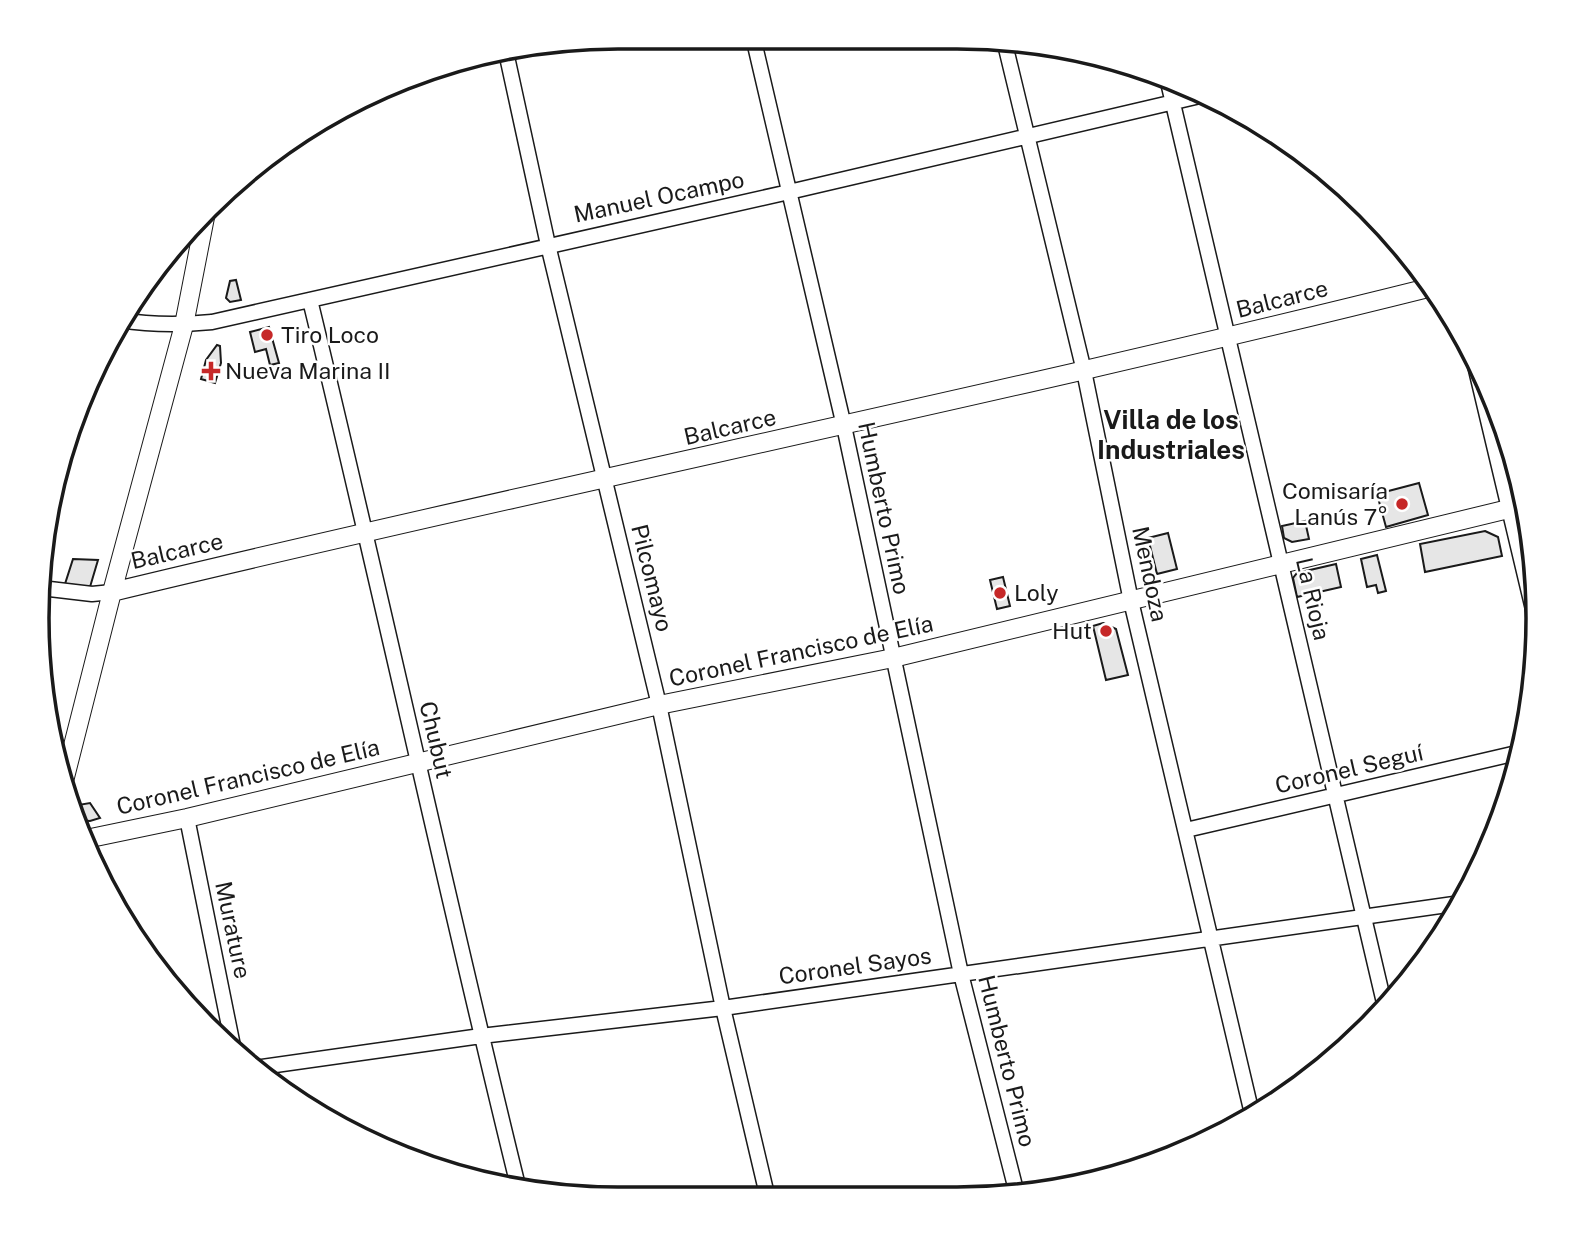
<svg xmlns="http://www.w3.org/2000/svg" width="1575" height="1236" viewBox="0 0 1575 1236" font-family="'Public Sans',sans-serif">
<rect width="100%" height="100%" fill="#fff"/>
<path fill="#e6e6e6" stroke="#1a1a1a" stroke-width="2" d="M 236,280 L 241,300 L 230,302 L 226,298 L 230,281 Z
M 269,327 L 279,363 L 270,365 L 266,349 L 255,352 L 250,332 Z
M 217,345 L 220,346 L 221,363 L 215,383 L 201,379 L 206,360 Z
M 1505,433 L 1508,433 L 1522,493 L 1519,493 Z
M 1419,483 L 1428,515 L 1386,527 L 1377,494 Z
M 1305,521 L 1309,539 L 1292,542 L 1284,538 L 1282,526 Z
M 1528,521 L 1533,542 L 1527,543 L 1523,525 Z
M 1485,531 L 1498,537 L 1502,556 L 1425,572 L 1420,544 Z
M 1168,533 L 1177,569 L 1157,574 L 1148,538 Z
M 1377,555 L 1386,591 L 1378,593 L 1376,585 L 1367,587 L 1361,559 Z
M 73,559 L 98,560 L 90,587 L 65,584 Z
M 1336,564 L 1341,587 L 1297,597 L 1293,578 L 1297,573 Z
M 1003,577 L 1010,606 L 997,609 L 990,580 Z
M 1103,623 L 1116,629 L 1128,675 L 1106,680 L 1093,626 Z
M 90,803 L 100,818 L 90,821 L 78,820 L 78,805 Z"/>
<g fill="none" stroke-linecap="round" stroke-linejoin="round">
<g stroke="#1a1a1a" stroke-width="17">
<path id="minor" d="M 753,37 L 844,426 L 961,974 L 1017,1194
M 1004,40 L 1084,371 L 1131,601 L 1253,1118
M 506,52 L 548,245 L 659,705 L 723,1008 L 768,1199
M 1167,78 L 1385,1007
M 310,300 C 382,596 446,894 519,1190
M 120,320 C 151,325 181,325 212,322 L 789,192 L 1204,95
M 1472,353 L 1536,622
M 41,588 L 92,594 L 112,592
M 187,818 L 234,1051
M 1186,830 L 1521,752
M 254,1068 L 481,1036 L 723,1008 L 1461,903
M 965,1198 L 1017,1194"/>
</g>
<g stroke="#1a1a1a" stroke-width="20">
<path id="tertiary" d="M 112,592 C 550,486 991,397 1428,288
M 63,785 L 112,592 L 184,325 L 207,207
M 86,839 L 187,818 L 659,705 L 893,658 L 1525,505"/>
</g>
<use href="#minor" stroke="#fff" stroke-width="14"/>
<use href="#tertiary" stroke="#fff" stroke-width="18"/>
</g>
<g fill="#c62828" stroke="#fff" stroke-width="2.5">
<circle cx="267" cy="335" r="7"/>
<path d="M207.5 360.5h7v7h7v7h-7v7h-7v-7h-7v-7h7z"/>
<circle cx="1402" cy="504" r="7"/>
<circle cx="1000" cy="593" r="7"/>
<circle cx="1106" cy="631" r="7"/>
</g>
<g text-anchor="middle" stroke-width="5" stroke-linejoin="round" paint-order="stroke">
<g font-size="23" fill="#1a1a1a" stroke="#fff">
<text transform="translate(659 197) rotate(-12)" y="8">Manuel Ocampo</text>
<text transform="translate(1282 299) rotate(-14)" y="8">Balcarce</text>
<text transform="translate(730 427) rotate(-13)" y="8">Balcarce</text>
<text transform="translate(884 508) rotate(78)" y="8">Humberto Primo</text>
<text transform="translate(177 551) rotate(-13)" y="8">Balcarce</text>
<text transform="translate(1150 574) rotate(78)" y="8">Mendoza</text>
<text transform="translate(652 578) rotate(76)" y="8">Pilcomayo</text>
<text transform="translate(1313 599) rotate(77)" y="8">La Rioja</text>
<text transform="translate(801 651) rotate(-12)" y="8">Coronel Francisco de Elía</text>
<text transform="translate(436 740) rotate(77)" y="8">Chubut</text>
<text transform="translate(1349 769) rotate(-13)" y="8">Coronel Seguí</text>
<text transform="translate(248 777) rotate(-13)" y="8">Coronel Francisco de Elía</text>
<text transform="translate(233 930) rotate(78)" y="8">Murature</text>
<text transform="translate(855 966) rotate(-8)" y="8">Coronel Sayos</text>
<text transform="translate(1007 1061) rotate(76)" y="8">Humberto Primo</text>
</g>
<g font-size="23" fill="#1a1a1a" stroke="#fff" text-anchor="start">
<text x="281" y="343">Tiro Loco</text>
<text x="225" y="379">Nueva Marina II</text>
<text x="1388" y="499" text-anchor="end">Comisaría<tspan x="1388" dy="26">Lanús 7°</tspan></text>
<text x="1014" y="601">Loly</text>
<text x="1092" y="639" text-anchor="end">Hut</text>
</g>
<g font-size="26" font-weight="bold" fill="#1a1a1a" stroke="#fff">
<text x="1171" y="429">Villa de los<tspan x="1171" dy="30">Industriales</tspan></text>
</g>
</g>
<path d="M0 0H1575V1236H0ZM618 49H957A569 569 0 0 1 1526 618V618A569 569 0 0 1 957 1187H618A569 569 0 0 1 49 618V618A569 569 0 0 1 618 49Z" fill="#fff" fill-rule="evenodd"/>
<path fill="none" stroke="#1a1a1a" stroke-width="3.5" d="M618 49H957A569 569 0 0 1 1526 618V618A569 569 0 0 1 957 1187H618A569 569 0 0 1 49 618V618A569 569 0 0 1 618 49Z"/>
</svg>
